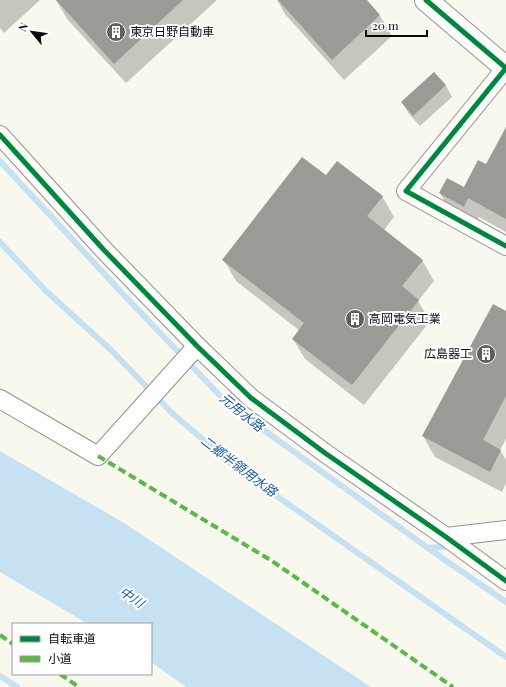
<svg xmlns="http://www.w3.org/2000/svg" width="506" height="687" viewBox="0 0 506 687" font-family="'Playfair Display','Noto Sans JP',serif">
<rect width="100%" height="100%" fill="#f9f8ee"/>
<path fill="#c6e1f2" d="M 0,451 L 124,523 L 371,687 L 186,687 L 151,662 L 151,624 L 88,624 L 0,572 Z"/>
<path fill="#0003" d="M 0,0 L 40,0 L 4,33 L 0,28 Z
M 56,0 L 217,0 L 126,83 L 67,19 Z
M 277,0 L 365,0 L 380,16 L 392,36 L 344,80 L 285,14 Z
M 434,73 L 446,86 L 452,97 L 420,126 L 409,114 L 402,102 Z
M 506,129 L 506,232 L 479,217 L 475,226 L 451,213 L 440,193 L 464,189 L 486,165 Z
M 326,177 L 382,196 L 394,217 L 384,230 L 422,260 L 434,281 L 418,301 L 430,321 L 364,405 L 305,359 L 293,339 L 300,331 L 236,281 L 224,260 Z
M 506,312 L 506,439 L 500,450 L 506,460 L 506,483 L 502,492 L 435,457 L 423,436 Z"/>
<g fill="none" stroke-linecap="round" stroke-linejoin="round">
<path stroke="#c6e1f2" stroke-width="6" d="M 0,161 L 122,293 L 229,405 L 442,558 L 506,602
M 0,242 L 45,290 L 111,350 L 173,414 L 234,466 L 506,657
M 428,548 L 451,546
M 0,676 L 17,687"/>
</g>
<path fill="#9c9a94" d="M 56,0 L 183,0 L 114,64 Z
M 278,0 L 367,0 L 380,15 L 332,60 Z
M 434,72 L 446,85 L 413,116 L 401,102 Z
M 506,127 L 506,219 L 468,198 L 464,207 L 439,193 L 447,178 L 464,187 L 478,160 L 486,164 Z
M 302,157 L 326,175 L 337,161 L 383,196 L 367,216 L 423,260 L 402,286 L 419,300 L 352,385 L 292,339 L 304,323 L 222,260 Z
M 493,304 L 506,311 L 506,396 L 483,440 L 501,450 L 490,472 L 422,436 Z"/>
<g fill="none" stroke-linecap="round" stroke-linejoin="round">
<g stroke="#92928d" stroke-width="20">
<path id="minor" d="M 506,68 L 406,191 L 506,246
M 0,135 L 103,249 L 197,346 L 251,398 L 325,453 L 446,537 L 506,581
M 0,399 L 98,456 L 197,346
M 446,537 L 506,530"/>
</g>
<g stroke="#92928d" stroke-width="24">
<path id="tertiary" d="M 426,0 L 506,68"/>
</g>
<use href="#minor" stroke="#fefefc" stroke-width="18"/>
<use href="#tertiary" stroke="#fefefc" stroke-width="22"/>
<path stroke="#58b947" stroke-width="4" stroke-dasharray="8 4" stroke-linecap="butt" d="M 98,456 L 272,561 L 453,687
M 0,635 L 13,644
M 60,674 L 79,687"/>
<g stroke="#fff" stroke-width="8">
<path id="cycleway" d="M 426,0 L 506,68 L 406,191 L 506,246
M 0,135 L 103,249 L 197,346 L 251,398 L 325,453 L 446,537 L 506,581"/>
</g>
<use href="#cycleway" stroke="#00873e" stroke-width="5"/>
</g>
<defs>
<g id="building-disc" transform="scale(1)"><circle r="9.5" fill="#5e5e5a" stroke="#fff"/><path d="M-4-6H4V6H1V3H-1V6H-4ZM-2.5-4.3h1.7v1.8h-1.7ZM.8-4.3h1.7v1.8H.8ZM-2.5-1h1.7V.8h-1.7ZM.8-1h1.7V.8H.8Z" fill="#fff"/></g>
</defs>
<g fill-rule="evenodd">
<use href="#building-disc" x="116" y="32"/>
<use href="#building-disc" x="355" y="319"/>
<use href="#building-disc" x="486" y="354"/>
</g>
<g text-anchor="middle" stroke-width="4" stroke-linejoin="round" paint-order="stroke">
<g font-size="12" fill="#0b0b0b" stroke="#fff" text-anchor="start">
<text x="130" y="36">東京日野自動車</text>
<text x="369" y="323">高岡電気工業</text>
<text x="472" y="358" text-anchor="end">広島器工</text>
</g>
<g font-size="13" font-style="italic" fill="#195a97" stroke="#fff">
<text transform="translate(242 412) rotate(39)" y="5">元用水路</text>
<text transform="translate(239 466) rotate(37)" y="5">二郷半領用水路</text>
<text transform="translate(132 597) rotate(35)" y="5">中川</text>
</g>
</g>
<rect x="12" y="623" width="140" height="52" fill="#ffffff" stroke="#9d9d9d"/>
<rect x="20" y="636" width="20" height="6" fill="#00873e" stroke="#9d9d9d"/>
<text x="48" y="643" font-size="12" fill="#0b0b0b">自転車道</text>
<rect x="20" y="656" width="20" height="6" fill="#58b947" stroke="#9d9d9d"/>
<text x="48" y="663" font-size="12" fill="#0b0b0b">小道</text>
<g transform="translate(32 32) rotate(299)" stroke="#ffffff" stroke-width="3" paint-order="stroke">
<path d="M0-3L7 15L0 10L-7 15Z" fill="#0b0b0b"/>
<text y="-6" font-size="11" font-weight="bold" text-anchor="middle" fill="#0b0b0b">N</text>
</g>
<path d="M366 30v6h61v-6" fill="none" stroke="#0b0b0b" stroke-width="2"/>
<text x="372" y="30" font-size="12" fill="#0b0b0b" stroke="#ffffff" stroke-width="3" paint-order="stroke">20 m</text>
</svg>
